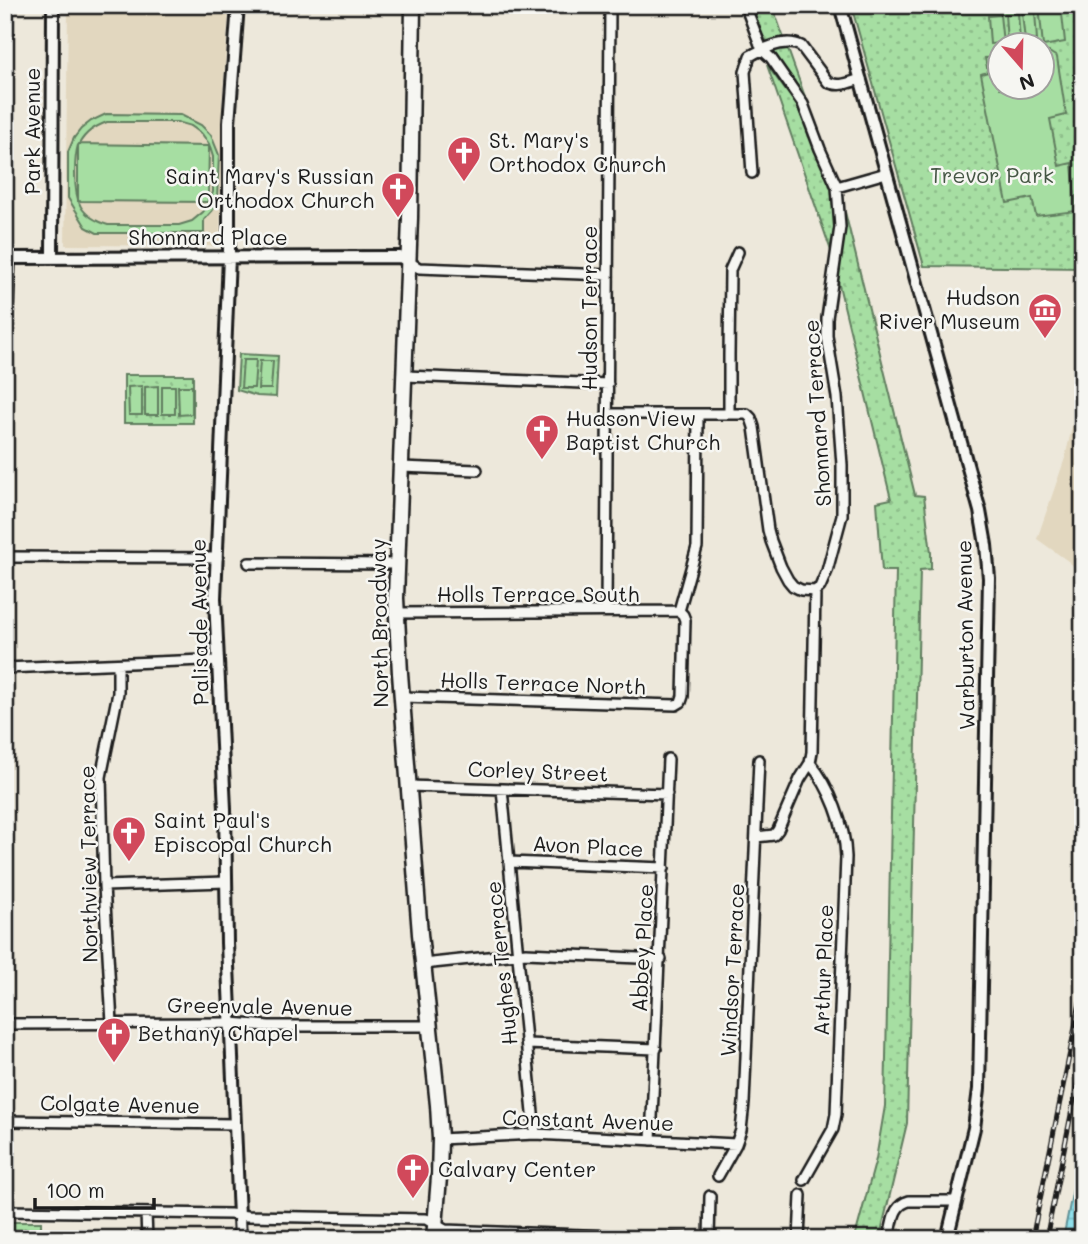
<svg xmlns="http://www.w3.org/2000/svg" width="1088" height="1244" viewBox="0 0 1088 1244" font-family="Mali,sans-serif">
<defs>
<pattern id="park-dots" width="8" height="8" patternUnits="userSpaceOnUse" patternTransform="scale(1.75)"><rect width="8" height="8" fill="#a6dea2"/><path d="M2 2h.1M6 6h.1" fill="none" stroke="#8ebe8b" stroke-width="1.8" stroke-linecap="round"/></pattern>
<pattern id="water-rules" width="6" height="5" patternUnits="userSpaceOnUse" patternTransform="scale(1.75)"><rect width="6" height="5" fill="#90e0eb"/><path d="M0 2.5h6" fill="none" stroke="#7cc0c9"/></pattern>
</defs>
<rect width="100%" height="100%" fill="#ede8db"/>
<filter id="ink" filterUnits="userSpaceOnUse"><feTurbulence type="fractalNoise" baseFrequency=".0143" numOctaves="2"/><feDisplacementMap in="SourceGraphic" scale="14" xChannelSelector="R" yChannelSelector="G"/><feConvolveMatrix kernelMatrix="1 2 1 2 8 2 1 2 1" color-interpolation-filters="sRGB"/></filter>
<g filter="url(#ink)">
<path fill="#e2d7bf" d="M 68,9 L 229,10 L 222,103 L 220,246 L 65,245 Z
M 1083,378 L 1083,575 L 1068,561 L 1037,539 L 1065,458 Z"/>
<path fill="url(#park-dots)" stroke="#617d5f" stroke-width="2" fill-rule="evenodd" d="M 749,5 L 772,5 L 808,105 L 758,28 Z
M 851,5 L 1083,5 L 1083,268 L 924,266 ZM 1000,46 L 1042,46 L 1042,88 L 1000,88 Z
M 767,65 L 797,106 L 832,186 L 837,228 L 830,248 Z
M 845,212 L 915,495 L 924,496 L 931,553 L 931,569 L 920,570 L 907,1123 L 880,1236 L 855,1237 L 876,1159 L 885,1106 L 896,571 L 882,571 L 877,502 L 891,499 L 838,281 Z
M 239,354 L 278,356 L 276,397 L 257,396 L 237,390 Z
M 124,375 L 193,375 L 193,423 L 124,423 Z
M 5,1222 L 41,1222 L 41,1239 L 5,1239 Z"/>
<path fill="#a6dea2" stroke="#617d5f" stroke-width="2" fill-rule="evenodd" d="M 1039,5 L 1061,5 L 1065,42 L 1043,46 Z
M 1035,12 L 1037,40 L 1025,41 L 1022,13 Z
M 1018,13 L 1020,41 L 1007,42 L 1005,14 Z
M 1000,15 L 1003,43 L 990,44 L 988,16 Z
M 1049,52 L 1057,57 L 1066,115 L 1050,119 L 1059,166 L 1072,163 L 1076,211 L 1036,216 L 1032,198 L 1007,203 L 981,74 L 988,72 L 985,58 L 1000,57 L 1000,88 L 1042,88 L 1043,53 Z
M 106,114 L 181,115 L 201,125 L 211,135 L 219,155 L 217,199 L 213,210 L 204,220 L 204,233 L 97,233 L 86,227 L 68,198 L 68,152 L 74,138 L 81,129 L 91,121 ZM 107,122 L 177,122 L 191,126 L 202,134 L 209,144 L 213,157 L 213,192 L 209,203 L 203,212 L 192,221 L 179,225 L 108,225 C 79,216 75,201 75,173 C 75,163 75,155 78,145 L 78,201 L 208,202 L 209,146 L 79,144 C 86,132 94,127 107,122 Z
M 243,360 L 256,360 L 254,388 L 241,388 Z
M 260,361 L 273,361 L 271,389 L 258,389 Z
M 142,386 L 142,415 L 129,415 L 128,387 Z
M 158,386 L 158,415 L 145,415 L 145,387 Z
M 162,386 L 175,386 L 175,414 L 162,414 Z
M 178,386 L 192,386 L 192,414 L 179,415 Z"/>
<path fill="url(#water-rules)" stroke="#629298" stroke-width="2" d="M 1083,1139 L 1083,1239 L 1063,1239 Z"/>
<g fill="none" stroke-linecap="round" stroke-linejoin="round">
<g stroke="#1c1c1c" stroke-width="14">
<path id="minor" d="M 752,173 L 745,72 L 750,56 C 764,48 786,38 801,46 L 828,82 C 839,88 850,82 861,79
M 837,187 L 886,173
M 409,262 L 419,268 L 608,275
M 405,376 L 608,384
M 607,414 L 747,414 L 751,418 L 754,427 L 768,530 L 771,541 L 781,567 L 788,580 L 793,586 L 801,590 L 815,591 L 820,587 L 827,571 L 842,515 L 842,465 L 837,397 L 827,336 L 827,318 L 840,227 L 837,187 L 820,149 L 803,104 L 771,58 L 762,50 L 745,5
M 729,414 L 729,355 L 730,270 L 738,252
M 401,467 L 477,470
M 5,557 L 217,558
M 249,563 L 397,564
M 606,611 L 610,5
M 679,611 L 697,547 L 698,414
M 396,613 L 679,611
M 5,668 L 204,660 L 217,662
M 402,697 L 676,705 L 681,702 L 683,696 L 685,620 L 683,615 L 679,611
M 408,786 L 667,794
M 502,789 L 535,1134
M 756,837 L 774,835 L 778,830 L 800,779 L 810,763 L 812,752 L 815,591
M 509,862 L 664,868
M 104,886 L 226,882
M 423,964 L 526,953 L 661,959
M 112,1023 L 104,886 L 101,777 L 118,693 L 118,664
M 5,1024 L 230,1023 L 269,1026 L 430,1026
M 527,1044 L 656,1049
M 5,1121 L 235,1124
M 440,1139 L 535,1134 L 736,1144
M 651,1140 L 668,759
M 718,1176 L 736,1144 L 741,1130 L 744,1103 L 759,760
M 804,1180 L 833,1129 L 836,1114 L 846,857 C 845,825 830,787 810,763
M 5,1211 L 230,1214 L 247,1216 L 426,1219 L 445,1230 L 694,1239
M 146,1213 L 147,1239
M 709,1239 L 710,1196
M 799,1239 L 801,1195
M 888,1239 C 894,1224 891,1206 909,1201 L 956,1201"/>
</g>
<g stroke="#1c1c1c" stroke-width="16">
<path id="tertiary" d="M 238,5 L 229,123 L 229,257 L 215,598 L 225,809 L 227,943 L 240,1239
M 840,5 L 980,511 L 986,545 L 989,578 L 979,1089 L 974,1128 L 947,1239
M 5,258 L 400,257 L 409,262
M 52,258 L 53,5
M 5,351 L 9,258"/>
</g>
<g stroke="#1c1c1c" stroke-width="19">
<path id="primary" d="M 413,5 L 410,218 L 396,598 L 400,673 L 420,934 L 438,1105 L 440,1139 L 439,1177 L 434,1239"/>
</g>
<use href="#minor" stroke="#f6f6f2" stroke-width="9"/>
<use href="#tertiary" stroke="#f6f6f2" stroke-width="10"/>
<use href="#primary" stroke="#f6f6f2" stroke-width="14"/>
<g stroke="#1c1c1c" stroke-width="5">
<path id="rail" d="M 1032,1239 L 1083,988
M 1046,1239 L 1083,1055"/>
</g>
<use href="#rail" stroke="#f6f6f2" stroke-width="2.5" stroke-dasharray="8" stroke-linecap="butt"/>
</g>
</g>
<defs>
<g id="church-pin" transform="scale(1.75)"><path d="M0 17L-7.5 6A9.5 9.5 0 1 1 7.5 6Z" fill="#d1495b" stroke="#f6f6f2"/><path d="M-1.2-6h2.4v3.5h3.3v2.4h-3.3V6h-2.4V-.1h-3.3v-2.4h3.3Z" fill="#fff"/></g>
<g id="museum-pin" transform="scale(1.75)"><path d="M0 17L-7.5 6A9.5 9.5 0 1 1 7.5 6Z" fill="#d1495b" stroke="#f6f6f2"/><path d="M0-6L6-3V-2H-6V-3ZM-5-1h2V3h-2ZM-1-1h2V3h-2ZM3-1h2V3H3ZM-6 4H6V6H-6Z" fill="#fff"/></g>
</defs>
<g fill-rule="evenodd">
<use href="#church-pin" x="464" y="153"/>
<use href="#church-pin" x="398" y="189"/>
<use href="#museum-pin" x="1045" y="310"/>
<use href="#church-pin" x="542" y="431"/>
<use href="#church-pin" x="129" y="833"/>
<use href="#church-pin" x="114" y="1034"/>
<use href="#church-pin" x="413" y="1170"/>
</g>
<g text-anchor="middle" stroke-width="5" stroke-linejoin="round" paint-order="stroke">
<g font-size="21" fill="#1c1c1c" stroke="#f6f6f2">
<text transform="translate(33 131) rotate(-90)" y="7">Park Avenue</text>
<text x="208" y="245">Shonnard Place</text>
<text transform="translate(590 308) rotate(-90)" y="7">Hudson Terrace</text>
<text transform="translate(818 413) rotate(-94)" y="7">Shonnard Terrace</text>
<text x="538" y="602">Holls Terrace South</text>
<text transform="translate(200 622) rotate(-91)" y="7">Palisade Avenue</text>
<text transform="translate(380 623) rotate(-91)" y="7">North Broadway</text>
<text transform="translate(966 635) rotate(-91)" y="7">Warburton Avenue</text>
<text transform="translate(543 684) rotate(2)" y="7">Holls Terrace North</text>
<text transform="translate(538 772) rotate(2)" y="7">Corley Street</text>
<text transform="translate(588 847) rotate(3)" y="7">Avon Place</text>
<text transform="translate(89 864) rotate(-91)" y="7">Northview Terrace</text>
<text transform="translate(643 948) rotate(-87)" y="7">Abbey Place</text>
<text transform="translate(502 963) rotate(-96)" y="7">Hughes Terrace</text>
<text transform="translate(733 970) rotate(-87)" y="7">Windsor Terrace</text>
<text transform="translate(824 970) rotate(-88)" y="7">Arthur Place</text>
<text transform="translate(260 1007) rotate(1)" y="7">Greenvale Avenue</text>
<text transform="translate(120 1105) rotate(1)" y="7">Colgate Avenue</text>
<text transform="translate(588 1121) rotate(2)" y="7">Constant Avenue</text>
</g>
<g font-size="21" fill="#1c1c1c" stroke="#f6f6f2" text-anchor="start">
<text x="489" y="148">St. Mary's<tspan x="489" dy="24">Orthodox Church</tspan></text>
<text x="374" y="184" text-anchor="end">Saint Mary's Russian<tspan x="374" dy="24">Orthodox Church</tspan></text>
<text x="1020" y="305" text-anchor="end">Hudson<tspan x="1020" dy="24">River Museum</tspan></text>
<text x="566" y="426">Hudson View<tspan x="566" dy="24">Baptist Church</tspan></text>
<text x="154" y="828">Saint Paul's<tspan x="154" dy="24">Episcopal Church</tspan></text>
<text x="138" y="1041">Bethany Chapel</text>
<text x="438" y="1177">Calvary Center</text>
</g>
<g font-size="21" fill="#455644" stroke="#f6f6f2">
<text x="992" y="183">Trevor Park</text>
</g>
</g>
<rect width="1088" height="1244" fill="none" stroke="#f6f6f2" stroke-width="28"/>
<rect x="14" y="14" width="1060" height="1216" fill="none" stroke="#1c1c1c" stroke-width="2.5" filter="url(#ink)"/>
<g transform="translate(1021 66) rotate(160)"><circle r="33" fill="#f6f6f2" stroke="#9f9f9c" stroke-width="2"/>
<path d="M0-5L12 26L0 18L-12 26Z" fill="#d1495b"/>
<text y="-10" font-size="19" font-weight="bold" text-anchor="middle" fill="#1c1c1c">N</text>
</g>
<path d="M35 1198v10h119v-10" fill="none" stroke="#1c1c1c" stroke-width="3.5"/>
<text x="46" y="1198" font-size="21" fill="#1c1c1c" stroke="#f6f6f2" stroke-width="5" paint-order="stroke">100 m</text>
</svg>
